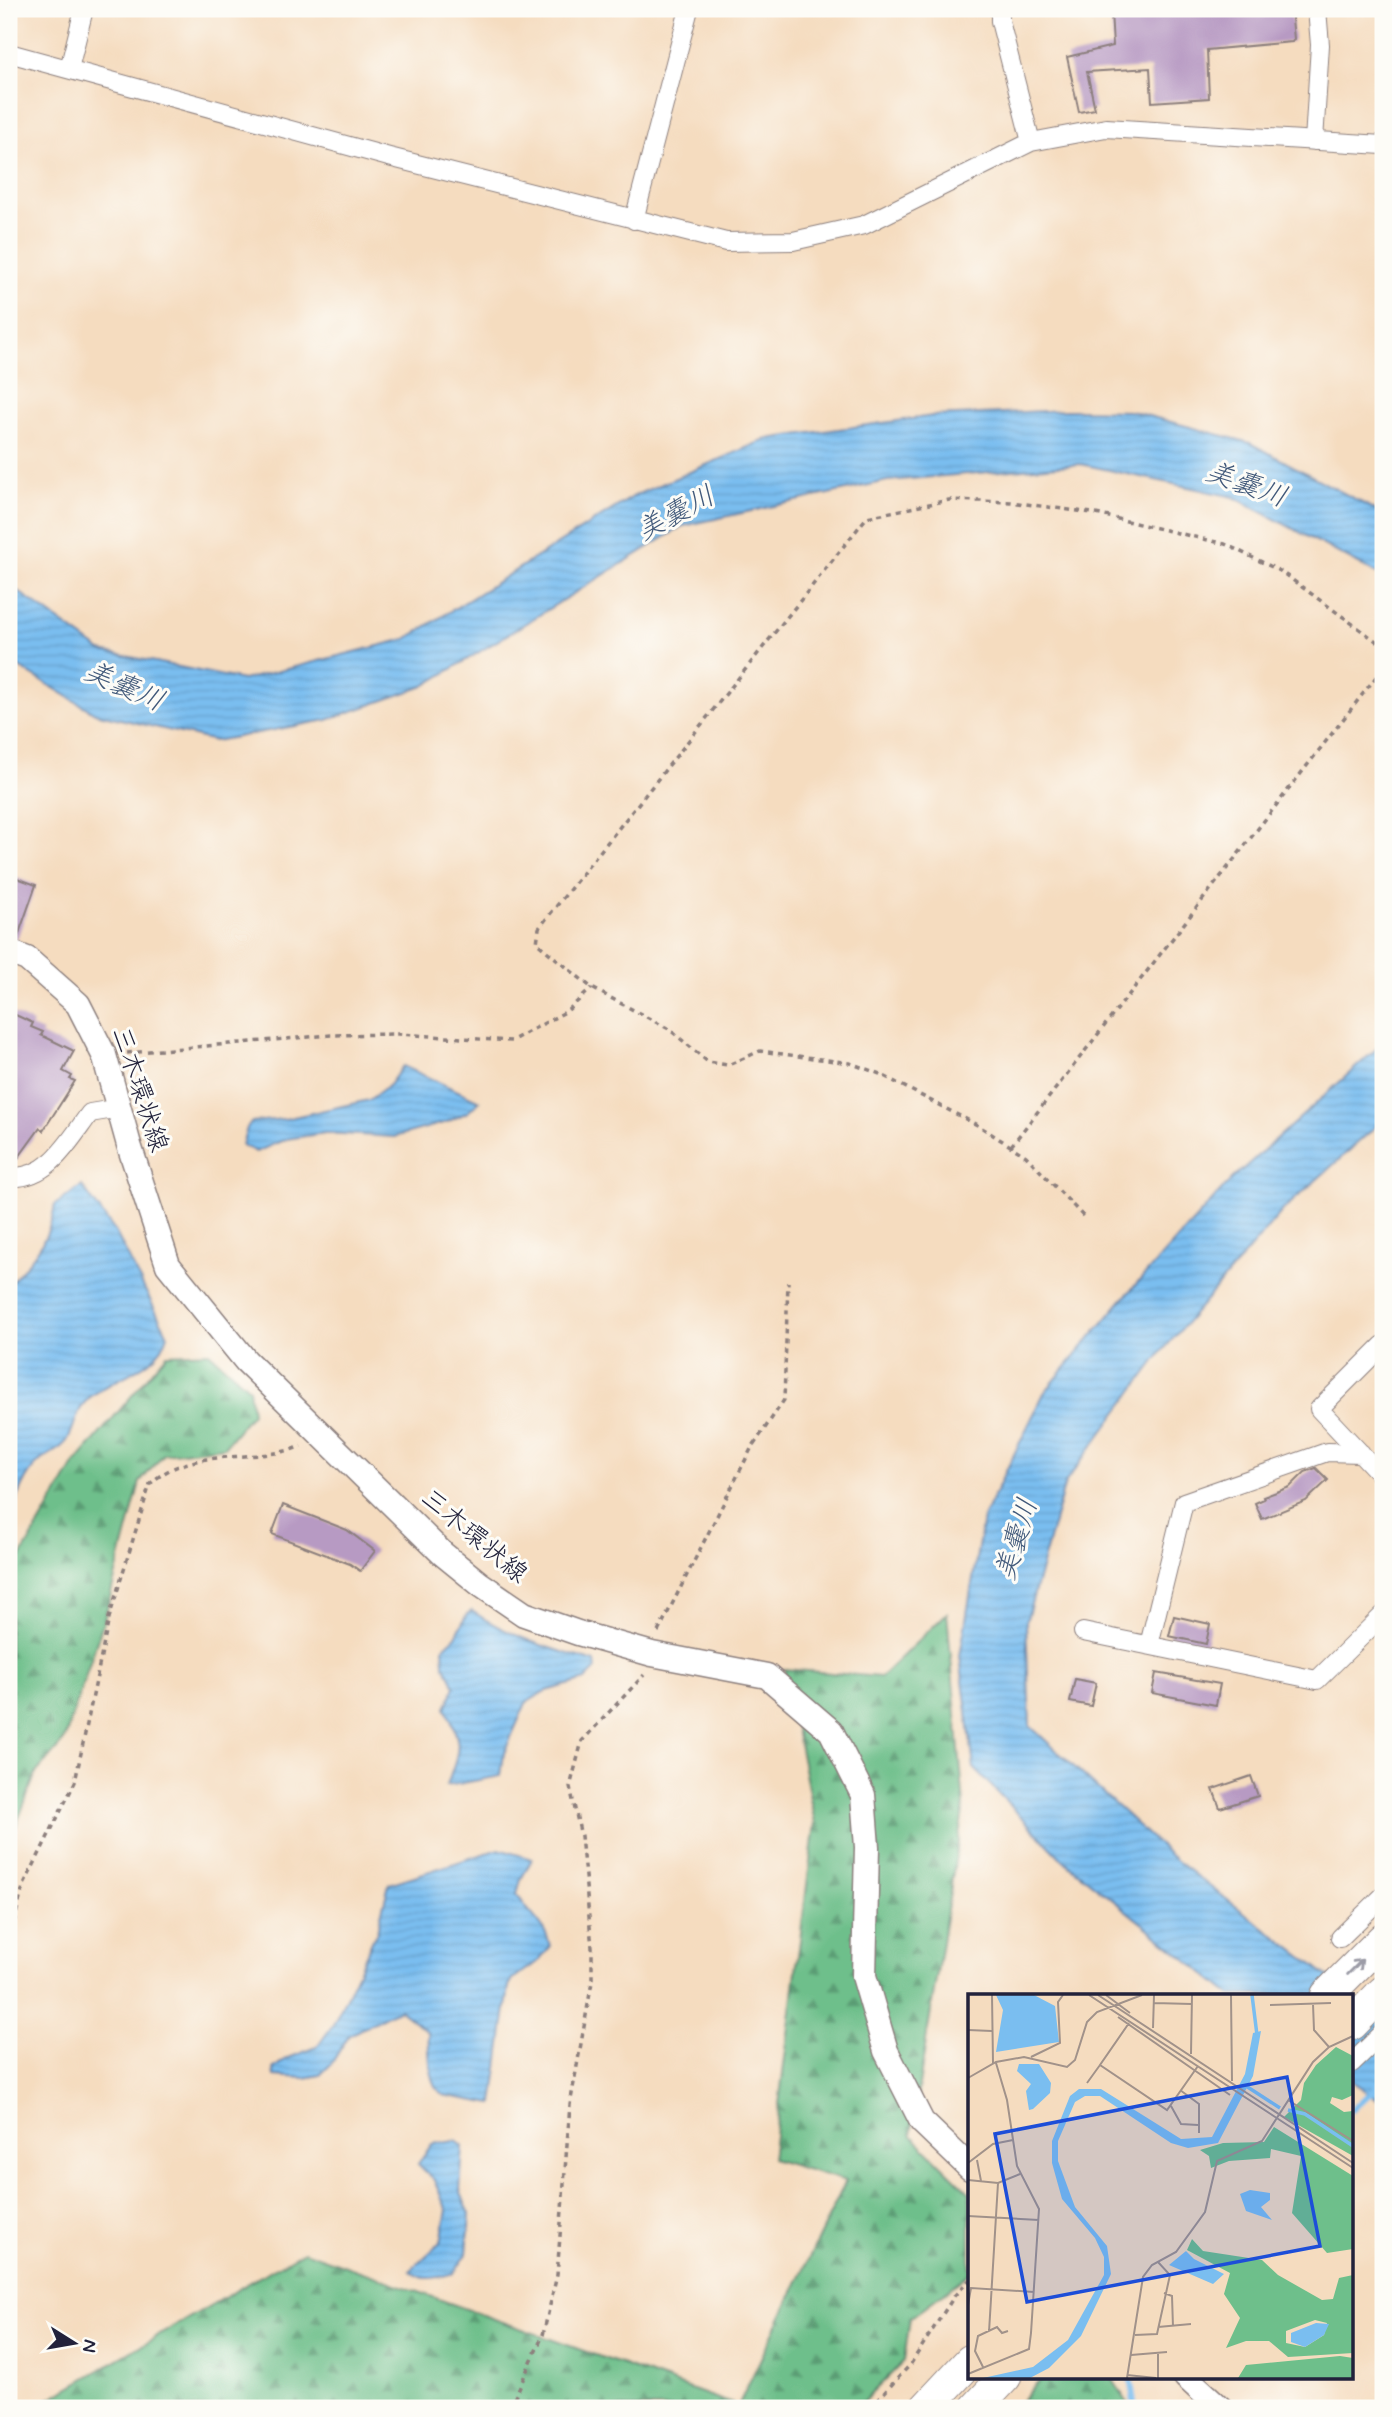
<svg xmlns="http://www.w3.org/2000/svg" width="1392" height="2417" viewBox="0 0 1392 2417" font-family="Mynerve,'Klee One',sans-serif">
<defs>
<pattern id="forest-firs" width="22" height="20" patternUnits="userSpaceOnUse" patternTransform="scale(1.75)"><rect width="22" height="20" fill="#6ebf8b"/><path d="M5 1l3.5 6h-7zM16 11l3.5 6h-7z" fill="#5a9b73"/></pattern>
<pattern id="water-rules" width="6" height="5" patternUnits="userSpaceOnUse" patternTransform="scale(1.75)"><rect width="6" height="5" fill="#7abef0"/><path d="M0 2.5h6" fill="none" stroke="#69a3cf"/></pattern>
</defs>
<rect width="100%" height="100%" fill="#fdfcf7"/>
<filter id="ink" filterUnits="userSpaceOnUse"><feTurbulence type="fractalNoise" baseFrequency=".0143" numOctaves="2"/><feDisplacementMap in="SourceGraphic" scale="14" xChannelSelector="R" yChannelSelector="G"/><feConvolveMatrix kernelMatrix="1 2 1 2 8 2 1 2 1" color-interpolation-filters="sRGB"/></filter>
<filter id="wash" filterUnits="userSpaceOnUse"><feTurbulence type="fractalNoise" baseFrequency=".00686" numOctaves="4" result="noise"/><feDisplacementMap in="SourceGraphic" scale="28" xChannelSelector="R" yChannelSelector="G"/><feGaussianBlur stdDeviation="1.57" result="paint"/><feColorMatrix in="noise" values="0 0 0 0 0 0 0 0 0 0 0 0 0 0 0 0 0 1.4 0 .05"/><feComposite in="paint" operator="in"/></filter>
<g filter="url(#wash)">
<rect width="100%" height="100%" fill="#f5dcbf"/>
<path fill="url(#forest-firs)" stroke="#487063" stroke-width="2" d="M 209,1352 L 249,1388 L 252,1413 L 224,1447 L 164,1454 L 140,1482 L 104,1620 L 64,1741 L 36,1773 L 9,1844 L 9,1577 L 75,1463 L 167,1354 Z
M 947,1613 L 964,1805 L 911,2135 L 970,2193 L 970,2273 L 910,2318 L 904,2361 L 857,2408 L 34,2408 L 304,2251 L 738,2406 L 846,2181 L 772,2159 L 815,1823 L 784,1669 L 881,1677 Z
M 1042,2377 L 1111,2377 L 1131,2408 L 1015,2408 Z"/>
<path fill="url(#water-rules)" stroke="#4e7096" stroke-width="2" d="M 1068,410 L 1130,411 L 1250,443 L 1383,514 L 1383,577 L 1234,497 L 1081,464 L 887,481 L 683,526 L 424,686 L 327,720 L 215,741 L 95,713 L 9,661 L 9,585 L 101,651 L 243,680 L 406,639 L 636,495 L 767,439 L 933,416 Z
M 1383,1043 L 1383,1120 L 1283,1210 L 1164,1349 L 1065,1483 L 1026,1622 L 1030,1726 L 1175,1860 L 1383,2018 L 1383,2103 L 1352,2081 L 1352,1995 L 1231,1995 L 1062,1859 L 974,1768 L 960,1656 L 983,1518 L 1044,1393 L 1121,1301 L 1232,1179 Z
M 403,1066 L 480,1101 L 468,1112 L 447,1122 L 394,1137 L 325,1133 L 286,1139 L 256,1152 L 242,1145 L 247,1128 L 252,1122 L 285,1119 L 369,1100 L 389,1085 Z
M 82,1186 L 116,1233 L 168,1335 C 158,1369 113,1377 89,1398 C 76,1409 75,1428 67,1441 C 61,1450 48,1454 40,1461 C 22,1477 16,1501 9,1523 L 9,1285 C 34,1256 48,1244 55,1205 Z
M 472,1611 C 510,1637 551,1649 595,1662 L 596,1669 L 585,1680 L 546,1691 L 526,1703 L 504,1753 L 501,1776 L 447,1786 C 460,1747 463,1747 446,1708 L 455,1686 L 444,1664 L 443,1648 L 456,1636 L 467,1614 Z
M 499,1849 L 532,1859 L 521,1879 L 517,1894 C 529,1916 546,1923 550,1947 L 540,1960 L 513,1979 L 509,1986 L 493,2104 L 443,2095 C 427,2081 430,2052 428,2032 L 399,2009 L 349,2035 L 331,2064 L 320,2075 L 305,2078 L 274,2076 L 273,2069 L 286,2059 L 317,2047 L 333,2025 L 377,1931 L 389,1884 Z
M 456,2141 L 463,2146 L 460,2191 L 470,2214 L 467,2254 L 454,2273 C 439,2277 423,2283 410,2271 L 441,2242 L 447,2210 L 434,2180 L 418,2164 L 432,2144 Z"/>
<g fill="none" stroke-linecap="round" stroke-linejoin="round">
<path stroke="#7abef0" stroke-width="6" d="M 1352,2110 L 1379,2085 L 1383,2076
M 1130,2377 L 1135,2408"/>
</g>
<g id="blocks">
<path fill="#b79ac3" d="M 1132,9 L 1291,9 L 1294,39 L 1292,42 L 1207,50 L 1209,98 L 1152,102 L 1150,68 L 1087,72 L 1095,109 L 1079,112 L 1067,57 L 1113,46 L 1111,11 Z
M 9,875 L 36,885 L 17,939 L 9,937 Z
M 9,1012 L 33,1023 L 31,1027 L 43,1032 L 41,1035 L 74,1051 L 63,1071 L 72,1076 L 70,1079 L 75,1081 L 43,1131 L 40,1128 L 13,1165 L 9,1166 Z
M 1316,1468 L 1328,1480 L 1306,1501 L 1262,1519 L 1255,1503 L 1264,1499 L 1263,1497 L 1290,1487 L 1305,1472 Z
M 283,1505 L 347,1530 L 375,1551 L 360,1571 L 350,1564 L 272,1534 Z
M 1174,1616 L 1210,1624 L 1206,1644 L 1169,1636 Z
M 1156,1673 L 1220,1684 L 1216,1705 L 1152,1693 Z
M 1075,1679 L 1096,1683 L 1091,1706 L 1070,1702 Z
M 1251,1776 L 1258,1796 L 1220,1808 L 1213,1789 Z"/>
</g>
</g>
<g filter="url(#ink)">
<use href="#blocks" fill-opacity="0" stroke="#8c7f7d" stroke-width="2"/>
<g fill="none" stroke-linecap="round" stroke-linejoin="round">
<g stroke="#8c7f7d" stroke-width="20">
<path id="street" d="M 1000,9 L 1000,21 L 1031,142
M 9,53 L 389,157 L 726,242 L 793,241 L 864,225 L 1031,142 L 1106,128 L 1383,145
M 69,69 L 84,9
M 1314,141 L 1320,45 L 1317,9
M 634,220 L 689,9
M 9,1177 C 49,1180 69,1141 90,1113 L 120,1108
M 1383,1345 L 1319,1409 L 1383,1477
M 1083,1632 L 1317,1680 L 1383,1615
M 1149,1645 L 1184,1502 L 1327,1452 L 1361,1453
M 1340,1938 L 1383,1896
M 1352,2063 L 1383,2033"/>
</g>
<g stroke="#8c7f7d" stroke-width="27">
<path id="secondary" d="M 9,952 L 27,959 L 78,1004 L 104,1055 L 129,1145 L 168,1265 L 246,1361 L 443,1554 L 480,1584 L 524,1614 L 578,1633 L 652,1654 L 767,1676 L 831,1731 L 863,1795 L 867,1847 L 864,1976 L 886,2051 L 922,2122 L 970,2168
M 1186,2377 L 1220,2408"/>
</g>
<g stroke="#8c7f7d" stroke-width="34">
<path id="highway" d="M 1327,1995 L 1383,1939
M 1352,2024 L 1383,1992
M 926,2408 L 970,2361
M 976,2408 L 1005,2377"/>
</g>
<path stroke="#8c7f7d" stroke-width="3.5" stroke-dasharray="5 5" stroke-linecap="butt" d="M 127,1053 L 331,1035 L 399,1034 L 511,1041 L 567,1011 L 592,988
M 1011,1146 L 1383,668
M 1083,1216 L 1026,1156 L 979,1126 L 880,1074 L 850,1063 L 760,1051 L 728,1065 L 708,1062 L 669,1029 L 592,988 L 537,943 L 539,928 L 867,517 L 949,500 L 1011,502 L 1092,513 L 1225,544 L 1280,571 L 1383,646
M 658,1632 L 751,1449 L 784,1400 L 788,1282
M 9,1942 L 23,1887 L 75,1782 L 109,1618 L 150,1484 C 182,1453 228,1459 269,1454 C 281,1452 290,1451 301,1446
M 510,2408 L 543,2335 L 557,2275 L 570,2105 L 592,1982 L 592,1947 L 581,1836 L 570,1787 L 582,1741 L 644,1675
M 870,2408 L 910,2365 L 955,2295 L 970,2279"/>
<use href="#street" stroke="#fff" stroke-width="18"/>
<use href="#secondary" stroke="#fff" stroke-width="24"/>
<use href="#highway" stroke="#fff" stroke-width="32"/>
</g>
<defs><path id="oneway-shaft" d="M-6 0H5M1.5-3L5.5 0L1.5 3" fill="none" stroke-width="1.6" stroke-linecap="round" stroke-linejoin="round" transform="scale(1.75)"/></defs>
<use stroke="#9c9ca7" href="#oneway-shaft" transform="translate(1355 1967) rotate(-45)"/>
</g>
<g text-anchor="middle" stroke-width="6" stroke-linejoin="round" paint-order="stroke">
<g font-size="26" fill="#22223b" stroke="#fdfcf7">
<text transform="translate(141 1089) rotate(72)" y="9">三木環状線</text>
<text transform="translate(475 1535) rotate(40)" y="9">三木環状線</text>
</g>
<g font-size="28" font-style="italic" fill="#41597a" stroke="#fdfcf7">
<text transform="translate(1247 483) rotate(20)" y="10">美嚢川</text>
<text transform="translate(675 512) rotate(-28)" y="10">美嚢川</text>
<text transform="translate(125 685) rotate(24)" y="10">美嚢川</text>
<text transform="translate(1015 1539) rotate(-73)" y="10">美嚢川</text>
</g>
</g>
<g transform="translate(968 1994)">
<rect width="385" height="385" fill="#f5dcbf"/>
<path d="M 368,53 L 385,62 L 385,101 L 374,106 L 364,103 L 362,109 L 376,118 L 385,117 L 385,162 L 316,123 L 333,106 L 336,89 L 348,71 ZM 306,133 L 385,182 L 385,255 L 359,259 L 324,219 L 333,162 L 303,155 L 302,164 L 261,167 L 243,174 L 241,162 L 232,156 L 255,149 L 296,148 ZM 224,245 L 235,257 L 294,266 L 310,281 L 354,306 L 365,305 L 371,284 L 385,281 L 385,359 L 320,363 L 301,347 L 278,347 L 258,354 L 272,324 L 256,300 L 262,279 L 219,256 ZM 347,326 L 359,329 L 356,341 L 337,353 L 318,349 L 318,337 ZM 372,362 L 385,364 L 385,384 L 270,384 L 278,371 Z" fill="#6ebf8b" fill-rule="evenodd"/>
<path d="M 28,1 L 66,1 L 87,12 L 91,48 L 28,58 L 35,16 ZM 293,37 L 285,82 L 250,149 L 220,154 L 203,149 L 132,102 L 117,102 L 107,108 L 90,147 L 90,167 L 107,213 L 139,252 L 143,280 L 113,342 L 81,374 L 62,384 L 15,384 L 65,373 L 100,346 L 136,281 L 136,263 L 127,244 L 94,205 L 84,169 L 84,147 L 102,102 L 111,95 L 133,95 L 213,145 L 244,143 L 277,80 L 285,39 ZM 51,70 L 71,70 L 83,89 L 82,99 L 65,115 L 61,116 L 58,97 L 63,90 L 49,77 ZM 282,196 L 302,199 L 302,206 L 293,213 L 304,226 L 278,217 L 272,200 ZM 218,257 L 226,265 L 256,280 L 245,290 L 201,271 ZM 348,329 L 361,330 L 356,341 L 337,353 L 323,348 L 323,339 Z" fill="#7abef0"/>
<path fill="none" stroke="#7abef0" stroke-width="3.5" d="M 284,1 L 289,41M 278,92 L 312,114M 320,116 L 337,120 L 385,152"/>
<path fill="none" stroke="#a1928a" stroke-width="2" d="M 24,1 L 25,69M 121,1 L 385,174M 130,1 L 385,169M 138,1 L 162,19M 263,1 L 264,87M 186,9 L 224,10M 345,10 L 346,36 L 361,53M 302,11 L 363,9M 150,23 L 262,101M 161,29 L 132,71 L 199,116 L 230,72M 185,34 L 186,1M 0,36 L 24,37M 223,60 L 224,1M 63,63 L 92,49 L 90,8 L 95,1M 0,84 L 28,68 L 56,63 L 99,73 L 107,66 L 119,28 L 129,18 L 174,1M 119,89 L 132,71M 212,96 L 231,110 L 231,139M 320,106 L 385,147M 203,112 L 213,130 L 230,131M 9,166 L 13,187M 0,169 L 25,150 L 45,146M 0,186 L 30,189 L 52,180M 0,222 L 71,226M 196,299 L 204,302 L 205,333M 0,311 L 3,294 L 66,298M 190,333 L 223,330M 21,338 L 30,189M 167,341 L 189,340 L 202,281 L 190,268M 190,360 L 190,384M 163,361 L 199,358M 15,373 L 7,357 L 10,342 L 29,333 L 34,339 L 40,337M 0,380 L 61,355 L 63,339 L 71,215 L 49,172 L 39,106 L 28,69M 159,381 L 188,384M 159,384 L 175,283 L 184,271 L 208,258 L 237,218 L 249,167 L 294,147 L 345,68 L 361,53 L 385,42"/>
<path fill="#1d4ed8" fill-opacity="0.15" stroke="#1d4ed8" stroke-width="3.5" d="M 319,83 L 352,252 L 59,308 L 27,140 Z"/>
<rect width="385" height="385" fill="none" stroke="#22223b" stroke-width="3.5"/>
</g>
<rect width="1392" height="2417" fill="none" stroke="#fdfcf7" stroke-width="35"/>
<g transform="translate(74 2343) rotate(101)" stroke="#fdfcf7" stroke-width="5" paint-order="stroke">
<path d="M0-5L12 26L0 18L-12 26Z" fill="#22223b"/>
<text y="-10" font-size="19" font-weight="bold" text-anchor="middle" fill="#22223b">N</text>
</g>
</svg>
